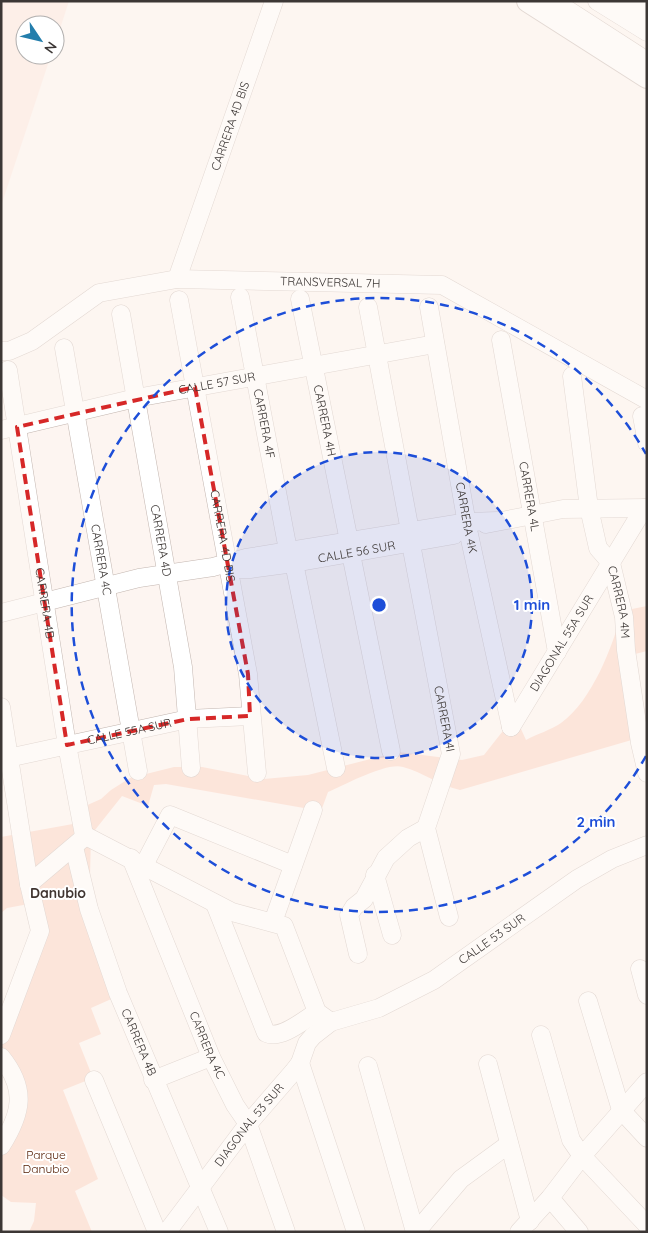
<svg xmlns="http://www.w3.org/2000/svg" width="648" height="1233" viewBox="0 0 648 1233" font-family="Quicksand,sans-serif">
<rect width="100%" height="100%" fill="#fdf5f1"/>
<path fill="#fde7de" d="M 1,1 L 69,1 L 55,44 L 55,25 L 25,25 L 25,55 L 51,55 L 1,206 Z"/>
<path fill="#fbd0bf" d="M 647,606 L 647,651 L 623,657 L 635,739 L 460,790 C 438,785 423,772 403,767 C 386,762 345,785 328,792 L 321,811 L 166,784 L 154,785 L 148,806 L 122,796 L 91,835 L 90,876 L 118,996 L 91,1008 L 101,1034 L 79,1043 L 93,1078 L 63,1090 L 98,1179 L 75,1191 L 92,1232 L 29,1232 L 34,1221 L 36,1203 L 11,1202 L 1,1195 L 1,1155 L 22,1116 L 1,1048 L 44,941 L 34,903 L 7,908 L 1,913 L 1,837 L 84,822 L 83,807 L 101,799 L 111,790 L 130,778 L 174,767 L 202,767 L 264,779 L 308,775 L 398,752 L 462,760 L 484,755 L 506,727 L 521,729 L 526,740 C 537,734 551,730 561,723 C 592,701 613,646 622,611 Z"/>
<g fill="none" stroke-linecap="round" stroke-linejoin="round">
<g stroke="#c3b6b0" stroke-width="19">
<g id="minor">
<path d="M 554,1 L 647,61"/>
<path d="M 597,1 L 647,32"/>
<path id="s1" d="M 177,279 L 274,1"/>
<path id="s2" d="M 240,297 L 288,550"/>
<path id="s3" d="M 300,299 L 349,541"/>
<path id="s4" d="M 179,300 L 248,674 L 257,773"/>
<path d="M 368,307 L 410,531"/>
<path id="s5" d="M 429,307 L 468,530 L 511,727"/>
<path id="s6" d="M 121,314 L 183,667 L 191,768"/>
<path id="s7" d="M 501,340 L 557,652"/>
<path id="s8" d="M 64,348 L 138,771"/>
<path id="s9" d="M 1,351 L 9,351 L 32,341 L 99,293 L 177,279 L 442,285 L 647,400"/>
<path id="s10" d="M 8,370 L 67,745 L 84,835"/>
<path id="s11" d="M 572,376 L 589,508 L 598,548 L 611,563 L 624,617 L 626,650 L 640,743 L 647,773"/>
<path d="M 642,416 L 647,443"/>
<path id="s12" d="M 1,430 L 136,398 L 435,344"/>
<path d="M 486,524 L 563,509 L 647,508"/>
<path id="s13" d="M 411,544 L 451,754 L 426,828 L 449,917"/>
<path d="M 351,554 L 391,751"/>
<path d="M 294,563 L 336,768"/>
<path id="s14" d="M 233,569 L 250,569 L 294,563 L 454,535"/>
<path d="M 1,613 L 139,578 L 213,567 L 246,558 L 468,522 L 497,521"/>
<path d="M 1,707 L 29,884 L 40,931 L 1,1035"/>
<path id="s15" d="M 511,727 L 644,508"/>
<path id="s16" d="M 8,758 L 188,719 L 250,716"/>
<path d="M 84,835 L 232,912 L 284,926 L 317,1012 L 331,1022"/>
<path id="s17" d="M 74,847 L 89,909 L 118,993 L 219,1232"/>
<path id="s18" d="M 131,858 L 211,1057 L 235,1105 L 248,1124 L 286,1232"/>
<path d="M 144,865 L 170,815 L 293,865"/>
<path d="M 375,875 L 392,935"/>
<path d="M 29,884 L 81,840"/>
<path d="M 215,904 L 266,1033 C 281,1040 304,1020 317,1012"/>
<path d="M 273,922 L 313,810"/>
<path d="M 358,954 L 349,915 L 354,907 L 364,899 L 386,858 L 408,838 L 426,828"/>
<path d="M 640,969 L 647,995"/>
<path d="M 588,1001 L 621,1110 L 647,1138"/>
<path d="M 541,1035 L 571,1140 L 582,1156 L 647,1225"/>
<path d="M 1,1057 C 27,1089 22,1113 1,1146"/>
<path d="M 300,1063 L 356,1232"/>
<path d="M 488,1064 L 530,1221"/>
<path d="M 368,1066 L 415,1232"/>
<path d="M 94,1080 L 157,1232"/>
<path d="M 153,1080 L 211,1057"/>
<path d="M 550,1198 L 579,1232"/>
<path id="s19" d="M 167,1232 L 248,1124 L 293,1072 L 300,1063 L 307,1043 L 313,1036 L 331,1022 L 379,1008 L 434,980 L 577,879 L 612,859 L 647,845"/>
<path d="M 416,1232 L 461,1179 L 509,1144"/>
<path d="M 519,1232 L 550,1198 L 582,1156 L 647,1082"/>
</g>
</g>
<g stroke="#c3b6b0" stroke-width="24">
<path id="major" d="M 528,1 L 647,77
M 622,1 L 647,15"/>
</g>
<use href="#minor" stroke="#fff" stroke-width="18"/>
<use href="#major" stroke="#fff" stroke-width="22"/>
</g>
<path d="M0 0H648V1233H0ZM 195,387 L 248,674 L 250,716 L 188,719 L 67,745 L 17,427 Z" fill="#fdf5f1" fill-opacity=".55" fill-rule="evenodd"/>
<path fill="none" stroke="#d62828" stroke-width="4" stroke-dasharray="10 6" stroke-linejoin="round" d="M 195,387 L 248,674 L 250,716 L 188,719 L 67,745 L 17,427 Z"/>
<circle cx="379" cy="605" r="153" fill="#1d4ed8" fill-opacity=".12"/>
<g fill="none" stroke="#1d4ed8" stroke-width="2.5" stroke-dasharray="9 6">
<circle cx="379" cy="605" r="153"/>
<path d="M646 756A307 307 0 1 1 646 454"/>
</g>
<g text-anchor="middle" stroke-width="4" stroke-linejoin="round" paint-order="stroke">
<g font-size="12" fill="#3c3735" stroke="#fff">
<text dy="4" stroke="none"><textPath href="#s1" startOffset="162">CARRERA 4D BIS</textPath></text>
<text dy="4" stroke="none"><textPath href="#s9" startOffset="348">TRANSVERSAL 7H</textPath></text>
<text dy="4" stroke="none"><textPath href="#s12" startOffset="221">CALLE 57 SUR</textPath></text>
<text dy="4" stroke="none"><textPath href="#s3" startOffset="124">CARRERA 4H</textPath></text>
<text dy="4" stroke="none"><textPath href="#s2" startOffset="129">CARRERA 4F</textPath></text>
<text dy="4" stroke="none"><textPath href="#s7" startOffset="159">CARRERA 4L</textPath></text>
<text dy="4" stroke="none"><textPath href="#s5" startOffset="214">CARRERA 4K</textPath></text>
<text dy="4" stroke="none"><textPath href="#s4" startOffset="240">CARRERA 4D BIS</textPath></text>
<text dy="4" stroke="none"><textPath href="#s6" startOffset="230">CARRERA 4D</textPath></text>
<text dy="4" stroke="none"><textPath href="#s14" startOffset="125">CALLE 56 SUR</textPath></text>
<text dy="4" stroke="none"><textPath href="#s8" startOffset="215">CARRERA 4C</textPath></text>
<text dy="4" stroke="none"><textPath href="#s10" startOffset="236">CARRERA 4B</textPath></text>
<text dy="4" stroke="none"><textPath href="#s11" startOffset="234">CARRERA 4M</textPath></text>
<text dy="4" stroke="none"><textPath href="#s15" startOffset="98">DIAGONAL 55A SUR</textPath></text>
<text dy="4" stroke="none"><textPath href="#s13" startOffset="178">CARRERA 4I</textPath></text>
<text dy="4" stroke="none"><textPath href="#s16" startOffset="124">CALLE 55A SUR</textPath></text>
<text dy="4" stroke="none"><textPath href="#s19" startOffset="451">CALLE 53 SUR</textPath></text>
<text dy="4" stroke="none"><textPath href="#s17" startOffset="206">CARRERA 4B</textPath></text>
<text dy="4" stroke="none"><textPath href="#s18" startOffset="202">CARRERA 4C</textPath></text>
<text dy="4" stroke="none"><textPath href="#s19" startOffset="135">DIAGONAL 53 SUR</textPath></text>
</g>
<g font-size="12" fill="#562006" stroke="#fff">
<text x="46" y="1159">Parque<tspan x="46" dy="14">Danubio</tspan></text>
</g>
<g font-size="14" font-weight="bold" fill="#403531" stroke="#fff">
<text x="58" y="898">Danubio</text>
</g>
</g>
<circle cx="379" cy="605" r="8" fill="#1d4ed8" stroke="#fff" stroke-width="2.5"/>
<g font-size="15" text-anchor="middle" font-weight="bold" fill="#1d4ed8" stroke="#fff" stroke-width="4" stroke-linejoin="round" paint-order="stroke">
<text x="532" y="610">1 min</text>
<text x="596" y="827">2 min</text>
</g>
<rect width="648" height="1233" fill="none" stroke="#3c3735" stroke-width="5"/>
<g transform="translate(40 40) rotate(125)"><circle r="24" fill="#ffffff" stroke="#b1afae"/>
<path d="M0-4L9 19L0 12L-9 19Z" fill="#247eac"/>
<text y="-8" font-size="14" font-weight="bold" text-anchor="middle" fill="#3c3735">N</text>
</g>
</svg>
